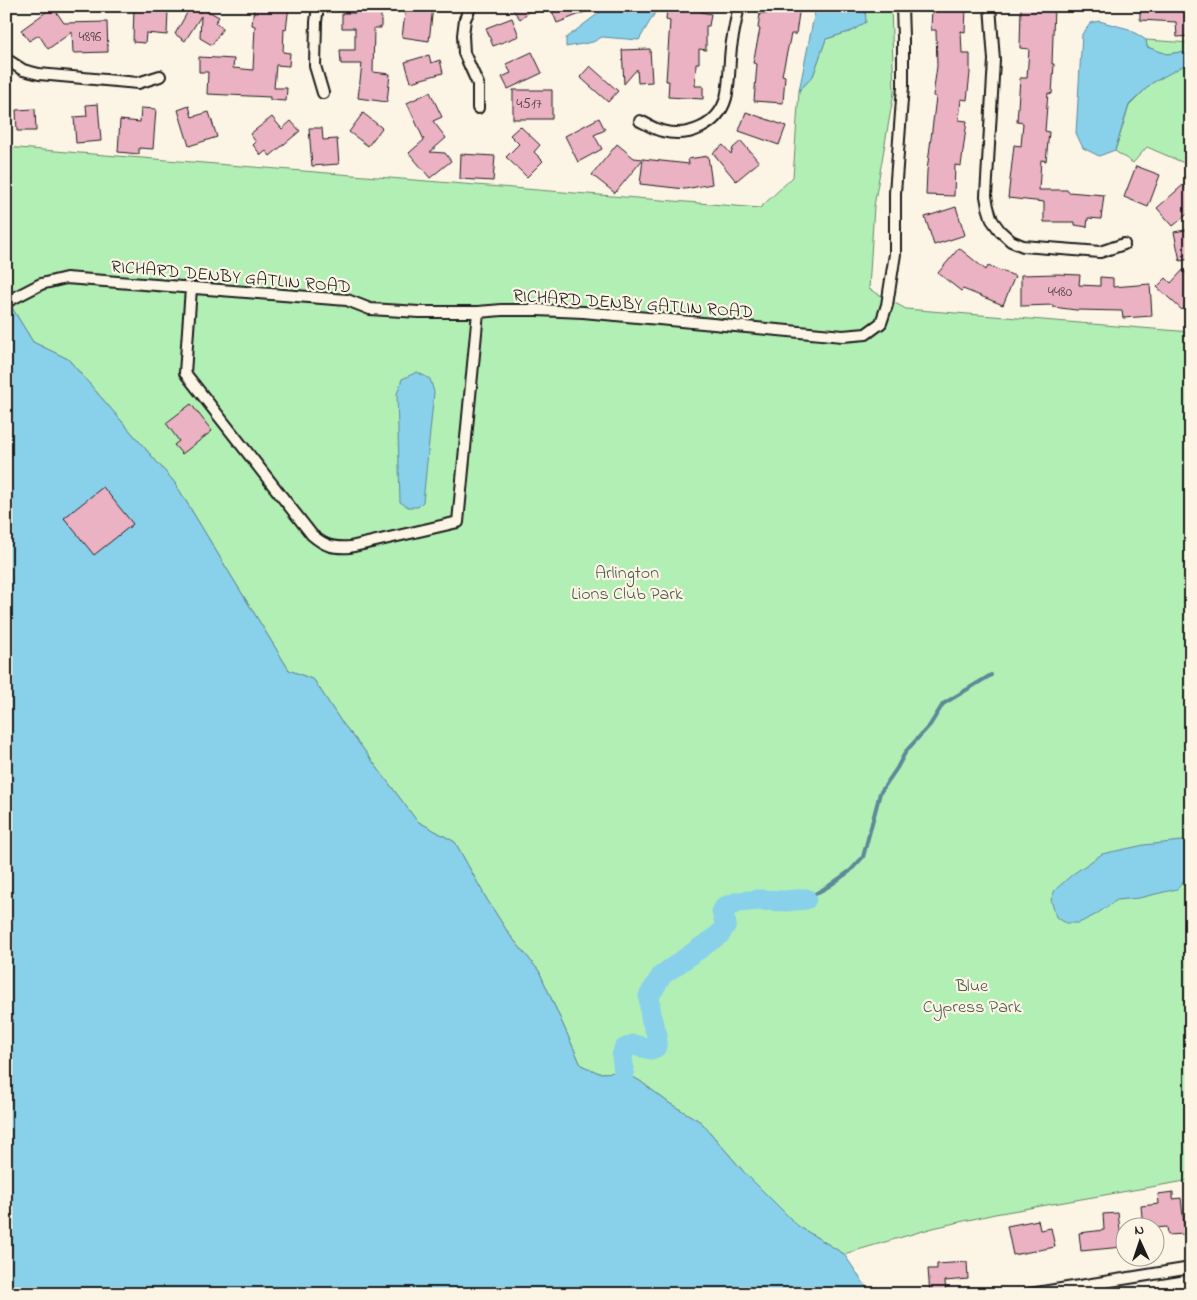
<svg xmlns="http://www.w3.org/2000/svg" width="1197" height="1300" viewBox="0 0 1197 1300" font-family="'Indie Flower',sans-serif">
<rect width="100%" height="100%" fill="#fcf5e5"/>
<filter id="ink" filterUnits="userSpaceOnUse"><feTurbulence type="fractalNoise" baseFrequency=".02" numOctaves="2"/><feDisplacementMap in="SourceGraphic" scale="10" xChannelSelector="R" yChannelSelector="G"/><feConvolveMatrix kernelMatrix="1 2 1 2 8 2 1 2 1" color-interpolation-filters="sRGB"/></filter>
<g filter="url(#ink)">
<path fill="#b2efb5" stroke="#678668" d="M 865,6 L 891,6 L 894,92 L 874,206 L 869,289 L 906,309 L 1191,332 L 1191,1180 L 995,1214 L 933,1228 L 844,1254 L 798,1226 L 743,1171 L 701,1122 L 669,1103 L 640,1081 L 624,1072 L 599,1073 L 581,1065 L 539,971 L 509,934 L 486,898 L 455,842 L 417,821 L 361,746 L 340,720 L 314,680 L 289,670 L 227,569 L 175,483 L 68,359 L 33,342 L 6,298 L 6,147 L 760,208 L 793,177 L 799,91 L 813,76 L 826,39 L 852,31 L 865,22 Z
M 1146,40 L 1191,43 L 1191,166 L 1147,147 L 1133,163 L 1115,151 L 1129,106 L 1152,83 L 1185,64 L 1187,55 L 1181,52 L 1167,54 L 1147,47 Z"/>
<path fill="#89d1ea" stroke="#5d8998" d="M 605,6 L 659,6 L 639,40 L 602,37 L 593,42 L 566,47 L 566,38 L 600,12 Z
M 816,6 L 865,6 L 866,22 L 852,31 L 826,39 L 813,76 L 799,91 Z
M 1099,21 L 1129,29 L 1146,40 L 1147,47 L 1167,54 L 1181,52 L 1187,55 L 1185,65 L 1152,83 L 1129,105 L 1115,150 L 1099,156 L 1083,148 L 1076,133 L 1082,34 L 1091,23 Z
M 6,298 L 33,342 L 68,359 L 175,483 L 227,569 L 289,670 L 314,680 L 340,720 L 361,746 L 417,821 L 455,842 L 486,898 L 509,934 L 539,971 L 581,1065 L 599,1073 L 624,1072 L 640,1081 L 669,1103 L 701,1122 L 743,1171 L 798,1226 L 844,1254 L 871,1294 L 6,1294 Z
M 417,372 L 430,379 L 434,392 L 423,502 L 418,507 L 408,507 L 400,502 L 397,394 L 402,379 Z
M 1191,840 L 1191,873 L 1177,889 L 1139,898 L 1117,900 L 1095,915 L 1079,923 L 1066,923 L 1056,917 L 1051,900 L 1055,890 L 1073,874 L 1102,854 L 1144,845 Z"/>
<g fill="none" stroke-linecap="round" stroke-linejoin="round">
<path stroke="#5d8998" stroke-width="4" d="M 806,899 L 829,886 L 850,871 L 863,857 L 880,793 L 897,768 L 906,751 L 930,725 L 943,704 L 991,675"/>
<path stroke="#89d1ea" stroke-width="21" d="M 605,1090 L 620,1084 L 624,1072 L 622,1056 L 624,1049 L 633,1045 L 651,1049 L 656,1047 L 657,1035 L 651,1018 L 649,996 L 662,975 L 720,934 L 726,924 L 722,912 L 725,907 L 739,902 L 759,900 L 786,901 L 806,899"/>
</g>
<path fill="#ebb2c4" stroke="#1c1c1c" d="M 134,6 L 153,6 L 153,10 L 168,10 L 167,35 L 146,33 L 145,43 L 133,42 Z
M 191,6 L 201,12 L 201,7 L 219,17 L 215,23 L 223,28 L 212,45 L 200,38 L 201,16 L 185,41 L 175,34 Z
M 254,6 L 289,6 L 286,30 L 284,29 L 283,52 L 290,53 L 289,66 L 276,65 L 274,88 L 287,88 L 286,101 L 270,100 L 270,97 L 207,94 L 208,72 L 199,72 L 199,57 L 234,59 L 233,68 L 253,70 L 255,26 L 252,25 Z
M 356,6 L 381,6 L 381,28 L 374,28 L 373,72 L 390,74 L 387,102 L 358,98 L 362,64 L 341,64 L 340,50 L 355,50 L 355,28 L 342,28 L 342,13 L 356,13 Z
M 406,6 L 433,7 L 429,41 L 402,37 Z
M 510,6 L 536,6 L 520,19 Z
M 550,6 L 598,6 L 598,7 L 557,23 Z
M 675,6 L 702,6 L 701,12 L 711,14 L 709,26 L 706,26 L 706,50 L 699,49 L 699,63 L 696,63 L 695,86 L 703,86 L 703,99 L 668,97 L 669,81 L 666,81 L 670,21 L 666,20 L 667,8 L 675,9 Z
M 768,6 L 800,6 L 796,34 L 791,34 L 782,75 L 785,76 L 783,103 L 754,101 L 757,64 L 753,63 L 760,29 L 758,28 L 760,13 L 767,14 Z
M 1021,6 L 1054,6 L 1052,64 L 1054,64 L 1052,94 L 1048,93 L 1045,131 L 1049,132 L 1046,161 L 1041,160 L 1039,190 L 1068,190 L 1068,192 L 1104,195 L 1101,219 L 1088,218 L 1087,227 L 1075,225 L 1075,222 L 1044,222 L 1044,202 L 1008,198 L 1014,145 L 1021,146 L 1023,123 L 1017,122 L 1020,78 L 1027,78 L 1029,49 L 1020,48 Z
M 1140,6 L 1170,6 L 1170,11 L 1191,9 L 1191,36 L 1177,37 L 1176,22 L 1140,20 Z
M 53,7 L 64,23 L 107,22 L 108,52 L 73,53 L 72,32 L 48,49 L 39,35 L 29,41 L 21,30 Z
M 932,7 L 966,8 L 965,32 L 961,31 L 962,54 L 970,54 L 970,73 L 967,100 L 961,99 L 959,120 L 967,121 L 961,166 L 955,165 L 954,196 L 926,195 L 927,171 L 936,97 L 933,96 L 937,66 L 936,30 L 931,30 Z
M 512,18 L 519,36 L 493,46 L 486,28 Z
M 650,49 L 652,82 L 638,83 L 637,69 L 624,84 L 622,50 Z
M 532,52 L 542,73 L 508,89 L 502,77 L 511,73 L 506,64 Z
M 429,55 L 431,63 L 440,60 L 443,73 L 411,82 L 405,62 Z
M 590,66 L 618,91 L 608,102 L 580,77 Z
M 513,90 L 552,90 L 552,119 L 513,119 Z
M 430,92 L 442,117 L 433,121 L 446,138 L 430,152 L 445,153 L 451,161 L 430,178 L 409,153 L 424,140 L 407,103 Z
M 98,104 L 101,141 L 76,143 L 74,117 L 87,116 L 86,105 Z
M 189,106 L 192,117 L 209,112 L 217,137 L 189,146 L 178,110 Z
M 141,108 L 156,109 L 153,149 L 139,148 L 139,154 L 118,152 L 120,120 L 140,122 Z
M 35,109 L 36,131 L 17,131 L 16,110 Z
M 746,112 L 786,126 L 779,145 L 739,131 Z
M 363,113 L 382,128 L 368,146 L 349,132 Z
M 272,117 L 282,129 L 291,121 L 300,131 L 270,156 L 266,151 L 261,155 L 253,145 L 256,142 L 250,134 Z
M 599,118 L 605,130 L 594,135 L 602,149 L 578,162 L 565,136 Z
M 520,126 L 540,145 L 534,152 L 543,161 L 527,177 L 506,157 L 519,144 L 510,135 Z
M 309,128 L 322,128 L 323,140 L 337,139 L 339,164 L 312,166 Z
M 741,141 L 759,162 L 736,181 L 713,153 L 723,145 L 731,154 L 733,148 Z
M 617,144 L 634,158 L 643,159 L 615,193 L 592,175 Z
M 461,154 L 495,156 L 493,181 L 460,179 Z
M 708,156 L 712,184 L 685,189 L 640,184 L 643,159 L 689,164 L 688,159 Z
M 1136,166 L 1160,175 L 1148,207 L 1124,197 Z
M 1183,185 L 1191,194 L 1191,211 L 1173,226 L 1157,208 Z
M 956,207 L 965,235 L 934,245 L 925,217 Z
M 1191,229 L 1191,259 L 1180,261 L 1174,232 Z
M 959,248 L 986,270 L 988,266 L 1015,276 L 1003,305 L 963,289 L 961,291 L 938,273 Z
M 1183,270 L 1191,278 L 1191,302 L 1182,310 L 1157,287 L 1166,278 L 1171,283 Z
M 1058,274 L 1080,275 L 1079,285 L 1100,286 L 1100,277 L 1113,278 L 1113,287 L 1150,284 L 1152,316 L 1123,318 L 1122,311 L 1076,310 L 1053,307 L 1053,305 L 1021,306 L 1021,275 Z
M 191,404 L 212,431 L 182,454 L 174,445 L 179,441 L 166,423 Z
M 103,487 L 133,524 L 94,555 L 64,518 Z
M 1173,1192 L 1173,1199 L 1181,1198 L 1185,1234 L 1168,1235 L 1167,1227 L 1154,1228 L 1143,1228 L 1141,1206 L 1159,1204 L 1158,1194 Z
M 1118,1213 L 1122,1247 L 1081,1251 L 1079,1233 L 1104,1230 L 1103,1214 Z
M 1038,1220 L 1040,1230 L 1051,1228 L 1055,1247 L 1013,1255 L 1007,1226 Z
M 967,1262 L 968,1279 L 945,1281 L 946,1294 L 930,1294 L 928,1269 L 937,1269 L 937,1264 Z"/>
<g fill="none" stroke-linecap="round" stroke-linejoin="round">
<g stroke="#1c1c1c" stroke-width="14">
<path id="minor" d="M 318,6 L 316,22 L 315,66 L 323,93
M 471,6 L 465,19 L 463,35 L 464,53 L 478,84 L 478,108
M 990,6 L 994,60 L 986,196 L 988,207 L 992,220 L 1000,231 L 1011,241 L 1023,246 L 1100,252 L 1124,244
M 6,59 L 23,70 L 39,74 L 138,83 L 160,76
M 640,121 C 647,124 654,129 662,131 C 688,138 718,126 726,98 C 730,82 729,64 731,48 C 733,34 736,20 739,6
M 191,288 L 185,373 L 312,535 C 325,546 332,548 350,547 L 458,522 L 478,312
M 8,301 L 41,284 L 66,278 L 347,300 L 370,309 L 419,312 L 478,312 L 502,310 L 537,310 L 583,312 L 843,336 L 866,334 L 881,323 L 887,305 L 895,254 L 895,193 L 903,86 L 903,37 L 902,6
M 1030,1294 L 1191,1268"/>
</g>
<use href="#minor" stroke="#fcf5e5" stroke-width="10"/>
</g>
</g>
<g text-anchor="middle" stroke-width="4.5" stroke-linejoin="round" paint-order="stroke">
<g font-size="15" fill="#504246">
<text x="90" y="41">4896</text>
<text x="529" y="108">4517</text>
<text x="1060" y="296">4480</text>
</g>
<g font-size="18" fill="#1c1c1c" stroke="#fcf5e5">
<text transform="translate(231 276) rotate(5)" y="6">RICHARD DENBY GATLIN ROAD</text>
<text transform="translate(633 303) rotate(4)" y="6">RICHARD DENBY GATLIN ROAD</text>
</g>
<g font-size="18" fill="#495b4a" stroke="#fcf5e5">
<text x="627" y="578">Arlington<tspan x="627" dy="21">Lions Club Park</tspan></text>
<text x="972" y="991">Blue<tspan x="972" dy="21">Cypress Park</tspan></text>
</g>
</g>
<rect width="1197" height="1300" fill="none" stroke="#fcf5e5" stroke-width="25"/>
<rect x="12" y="12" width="1172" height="1275" fill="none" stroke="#1c1c1c" stroke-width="2" filter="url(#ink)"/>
<g transform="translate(1140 1242) rotate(357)"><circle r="24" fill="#fcf5e5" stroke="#a29e95"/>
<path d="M0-4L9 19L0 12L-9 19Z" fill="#1c1c1c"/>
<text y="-8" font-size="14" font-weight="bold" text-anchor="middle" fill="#1c1c1c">N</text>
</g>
</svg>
